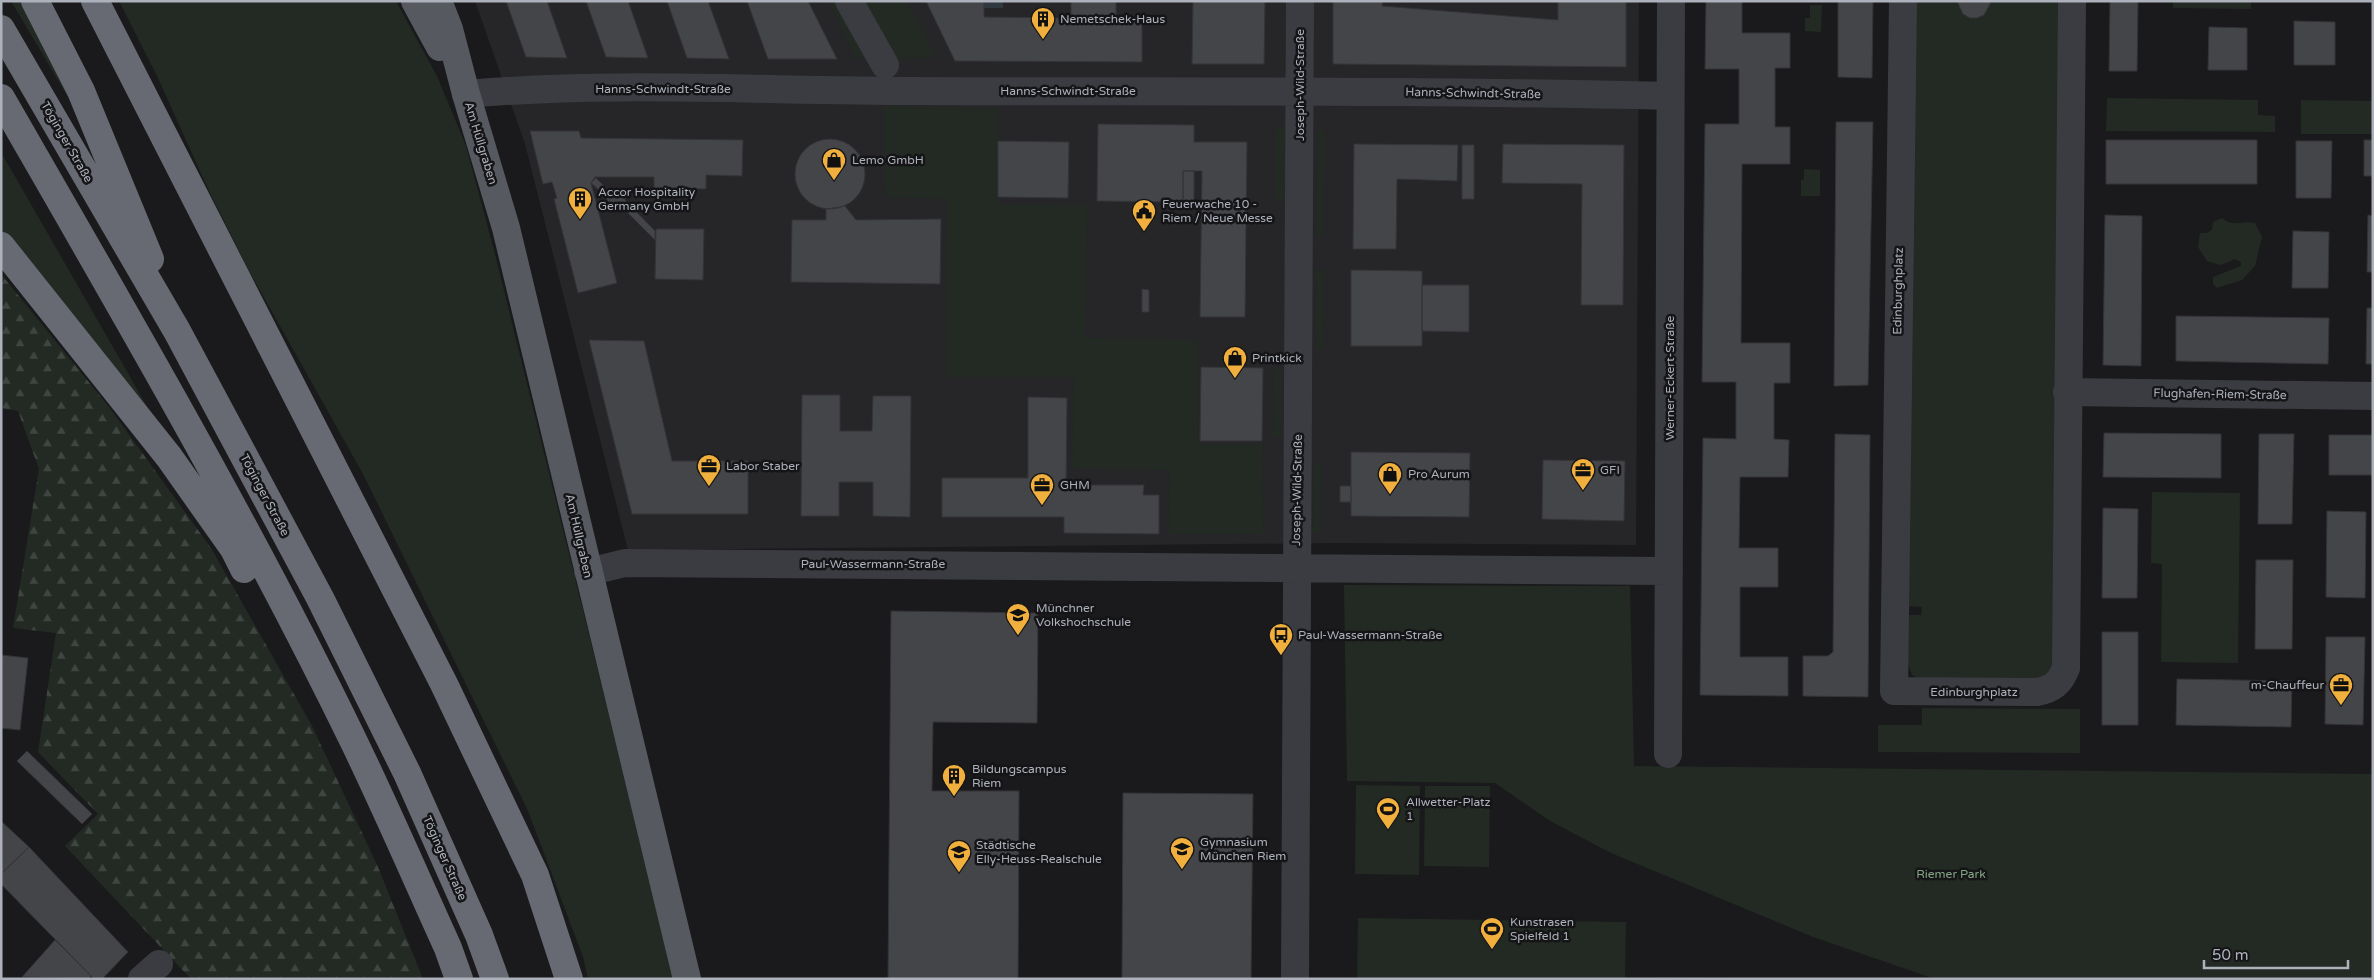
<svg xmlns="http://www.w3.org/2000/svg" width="2374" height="980" viewBox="0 0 2374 980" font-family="'Varela Round',sans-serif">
<defs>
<pattern id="forest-firs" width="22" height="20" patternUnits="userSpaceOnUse" patternTransform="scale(1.25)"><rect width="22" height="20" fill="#222a23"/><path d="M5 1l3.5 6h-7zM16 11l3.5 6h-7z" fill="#3f4641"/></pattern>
</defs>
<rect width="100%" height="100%" fill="#1a1a1c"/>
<path fill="#262629" d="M 475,1 L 1639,1 L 1636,545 L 1335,543 L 628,550 L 525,144 Z"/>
<path fill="#222a23" d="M 11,1 L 22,1 L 98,148 Z
M 119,1 L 396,1 L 437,76 L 466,146 L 494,250 L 674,979 L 588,979 L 583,957 L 528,811 L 363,474 L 248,269 L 209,191 L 157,76 Z
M 829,1 L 843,1 L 875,59 L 856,58 Z
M 855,1 L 907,1 L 936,58 L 887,59 Z
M 1911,1 L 2060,1 L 2057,656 L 2052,675 L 2033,684 L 1927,683 L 1912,675 L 1906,659 L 1907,615 L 1921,615 L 1922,607 L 1907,606 Z
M 2173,1 L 2251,1 L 2251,9 L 2173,8 Z
M 1810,5 L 1822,5 L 1821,32 L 1805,31 L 1805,18 L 1810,18 Z
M 2107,98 L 2258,100 L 2258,115 L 2275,116 L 2275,132 L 2106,131 Z
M 2301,100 L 2373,101 L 2373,134 L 2301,134 Z
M 884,106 L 999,108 L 997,204 L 1087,205 L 1084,338 L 1197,340 L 1198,444 L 1262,444 L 1263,534 L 1169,534 L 1170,470 L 1072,468 L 1074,377 L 946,377 L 947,199 L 885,197 Z
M 1276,128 L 1290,128 L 1289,203 L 1275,203 Z
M 1318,130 L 1325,130 L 1323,236 L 1316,236 Z
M 1,152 L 152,415 L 1,229 Z
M 1804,169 L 1820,170 L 1820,196 L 1801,196 L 1801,180 L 1804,179 Z
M 2222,218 C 2233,228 2242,220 2255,223 L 2262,237 L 2255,266 L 2242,280 L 2217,288 L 2213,284 L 2213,277 L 2241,266 L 2241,262 L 2235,259 L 2221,265 L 2207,261 L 2198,247 L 2200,233 L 2206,233 L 2212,230 L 2213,222 Z
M 1316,269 L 1324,269 L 1323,349 L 1315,349 Z
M 1274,369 L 1281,369 L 1281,437 L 1273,437 Z
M 1314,464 L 1321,464 L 1320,533 L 1313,533 Z
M 2152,492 L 2240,493 L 2238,663 L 2161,662 L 2162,564 L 2151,563 Z
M 1344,585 L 1630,586 L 1634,766 L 2373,774 L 2373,979 L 1935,979 L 1813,937 L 1611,853 L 1550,821 L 1495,783 L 1347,781 Z
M 1922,708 L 2080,709 L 2080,753 L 1878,752 L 1878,725 L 1922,725 Z
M 1356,785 L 1420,786 L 1419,875 L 1355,874 Z
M 1425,786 L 1490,786 L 1489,867 L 1424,866 Z
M 1358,918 L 1626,922 L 1625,979 L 1357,979 Z
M 1656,977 L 1793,979 L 1656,979 Z"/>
<path fill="url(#forest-firs)" d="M 1,274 L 109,407 L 211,548 L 312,726 L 378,867 L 423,979 L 191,979 L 65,846 L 98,814 L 38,752 L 56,633 L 13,628 L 39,469 L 18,411 L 1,408 Z"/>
<path fill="#303940" d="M 984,1 L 1003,1 L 1003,8 L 984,8 Z"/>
<path fill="#444549" stroke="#343438" d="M 506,1 L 547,1 L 567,58 L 526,57 Z
M 586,1 L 628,1 L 648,58 L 606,57 Z
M 667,1 L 708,1 L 729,59 L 687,58 Z
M 747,1 L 808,1 L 837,59 L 768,59 Z
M 926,1 L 984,1 L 984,17 L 1071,18 L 1071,1 L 1116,1 L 1116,18 L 1142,19 L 1142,62 L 955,61 Z
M 1193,1 L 1265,1 L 1264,64 L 1192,64 Z
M 1333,1 L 1383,1 L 1382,6 L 1558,20 L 1558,1 L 1626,1 L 1626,67 L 1333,64 Z
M 1706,1 L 1742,1 L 1742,33 L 1790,33 L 1790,68 L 1775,68 L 1775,127 L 1790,127 L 1790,164 L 1742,164 L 1741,343 L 1790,343 L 1790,383 L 1774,383 L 1774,439 L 1789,440 L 1788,477 L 1740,477 L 1739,548 L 1778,548 L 1778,587 L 1740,587 L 1740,657 L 1788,657 L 1788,696 L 1700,695 L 1703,438 L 1736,439 L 1736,382 L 1702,382 L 1705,124 L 1739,124 L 1739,69 L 1705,69 Z
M 1838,1 L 1873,1 L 1872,78 L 1838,77 Z
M 1957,1 L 1991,1 L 1991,2 L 1984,15 L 1977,18 L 1970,18 L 1963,14 Z
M 2110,1 L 2138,1 L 2137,71 L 2109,71 Z
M 2294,21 L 2335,22 L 2335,65 L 2294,65 Z
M 2209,27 L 2247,28 L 2247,70 L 2208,70 Z
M 1836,122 L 1873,122 L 1868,385 L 1834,386 Z
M 1098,124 L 1194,125 L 1194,142 L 1247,142 L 1245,317 L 1200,317 L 1202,171 L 1183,171 L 1183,202 L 1097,201 Z
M 530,131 L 579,131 L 581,138 L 743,140 L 742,176 L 706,175 L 706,189 L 654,188 L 654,177 L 595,177 L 591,183 L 617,283 L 578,293 L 554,199 L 557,198 L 552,182 L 543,184 Z
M795 174a35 35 0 1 1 70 0a35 35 0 1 1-70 0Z
M 2106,140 L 2257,140 L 2257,184 L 2106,184 Z
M 2364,140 L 2373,140 L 2373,176 L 2364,176 Z
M 998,141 L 1069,142 L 1068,198 L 998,197 Z
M 2296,141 L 2332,141 L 2331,198 L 2296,198 Z
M 1354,144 L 1458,145 L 1457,181 L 1397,179 L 1396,249 L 1353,249 Z
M 1503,144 L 1624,145 L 1623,305 L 1581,305 L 1582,184 L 1502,183 Z
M 1462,145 L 1474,145 L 1474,199 L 1462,199 Z
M 1183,171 L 1194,171 L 1194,202 L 1183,202 Z
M 596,178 L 607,189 L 625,189 L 625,200 L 655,231 L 655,240 L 623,208 L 607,208 L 607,197 L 591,183 Z
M 845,206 L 856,220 L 941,219 L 940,284 L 791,282 L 792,220 L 826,220 L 826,209 Z
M 2105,215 L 2142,216 L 2141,366 L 2103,365 Z
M 2368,215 L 2373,216 L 2373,272 L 2367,272 Z
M 656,229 L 704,229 L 703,280 L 655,279 Z
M 2293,231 L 2329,232 L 2328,288 L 2292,288 Z
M 1351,270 L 1422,271 L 1422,346 L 1351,346 Z
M 1422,285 L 1469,285 L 1469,332 L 1422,331 Z
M 1142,289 L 1149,290 L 1149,312 L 1142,312 Z
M 2367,308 L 2373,308 L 2373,364 L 2366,364 Z
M 2176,316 L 2329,318 L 2328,364 L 2176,361 Z
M 589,340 L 644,341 L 672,461 L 748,461 L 748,514 L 632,514 Z
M 1201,367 L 1263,368 L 1262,441 L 1200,441 Z
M 802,395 L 840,395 L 840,431 L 872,431 L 873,396 L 911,396 L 910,517 L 873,516 L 873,482 L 839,482 L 839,516 L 801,516 Z
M 1028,397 L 1067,398 L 1066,485 L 1144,485 L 1143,495 L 1159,495 L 1159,534 L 1064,533 L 1064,517 L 942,517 L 942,478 L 1028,478 Z
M 2104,433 L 2221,434 L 2221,478 L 2103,477 Z
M 1835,434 L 1870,435 L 1868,697 L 1803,696 L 1803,656 L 1828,656 L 1833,652 Z
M 2259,434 L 2294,434 L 2292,524 L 2258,524 Z
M 2329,435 L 2373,435 L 2373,475 L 2329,475 Z
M 1351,452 L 1470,453 L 1469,517 L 1351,516 Z
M 1543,460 L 1625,461 L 1624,521 L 1542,519 Z
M 1340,486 L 1351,486 L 1351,502 L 1340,502 Z
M 2103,508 L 2138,509 L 2137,598 L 2102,598 Z
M 2327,511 L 2366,512 L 2365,598 L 2326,597 Z
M 2256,560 L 2293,560 L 2292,649 L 2255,649 Z
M 891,611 L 1038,613 L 1037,723 L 933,722 L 932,791 L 1019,791 L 1018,979 L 888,979 Z
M 2102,632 L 2138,632 L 2138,725 L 2102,725 Z
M 2326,637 L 2365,637 L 2363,725 L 2325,724 Z
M 1,655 L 28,658 L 20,730 L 1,728 Z
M 2177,679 L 2292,681 L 2291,727 L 2176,725 Z
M 27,751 L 92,814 L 82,824 L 17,761 Z
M 1123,793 L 1253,794 L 1251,979 L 1122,979 Z
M 1,821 L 29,847 L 1,874 Z
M 29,847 L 128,952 L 102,979 L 94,979 L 1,884 L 1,874 Z
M 55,940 L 91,976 L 88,979 L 22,977 Z"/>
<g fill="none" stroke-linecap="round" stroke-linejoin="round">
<path stroke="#3b3c41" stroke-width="28" d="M 849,1 L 885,65
M 1903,1 L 1894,691 L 2037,692 C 2053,689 2060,683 2066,668 L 2072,1
M 466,94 C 613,81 766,91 914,91 C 1166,92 1418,90 1670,96
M 2067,392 L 2373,396
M 588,572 L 625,563 L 1669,571
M 1668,754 L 1671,1
M 142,979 L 159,964
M 1295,979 L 1300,1"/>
<path stroke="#575960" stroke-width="28" d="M 415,1 L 440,47
M 438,1 L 449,29 L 466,94 L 506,228 L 687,979"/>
<path stroke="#676a72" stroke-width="28" d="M 35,1 L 81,91 L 150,259
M 95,1 L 444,684 L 535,875 L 569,979
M 1,29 L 177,331 L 320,598 L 407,773 L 479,935 L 495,979
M 1,98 C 123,310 247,522 354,742 C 387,810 417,880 448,948 L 459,979
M 1,246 L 169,457 L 234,549 L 244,569"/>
</g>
<defs>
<g id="building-pin" transform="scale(1.25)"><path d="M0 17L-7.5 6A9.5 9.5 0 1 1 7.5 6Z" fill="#f1b03d" stroke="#151517"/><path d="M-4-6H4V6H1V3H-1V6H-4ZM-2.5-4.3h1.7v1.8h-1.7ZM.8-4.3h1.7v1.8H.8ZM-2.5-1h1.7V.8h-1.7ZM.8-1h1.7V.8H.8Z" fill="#111"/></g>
<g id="shop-pin" transform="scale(1.25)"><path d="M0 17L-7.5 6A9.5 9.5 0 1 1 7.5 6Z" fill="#f1b03d" stroke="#151517"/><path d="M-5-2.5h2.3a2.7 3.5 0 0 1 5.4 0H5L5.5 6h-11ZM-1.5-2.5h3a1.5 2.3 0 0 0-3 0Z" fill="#111"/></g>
<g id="civic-pin" transform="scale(1.25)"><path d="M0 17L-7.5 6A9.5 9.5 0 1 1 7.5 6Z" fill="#f1b03d" stroke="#151517"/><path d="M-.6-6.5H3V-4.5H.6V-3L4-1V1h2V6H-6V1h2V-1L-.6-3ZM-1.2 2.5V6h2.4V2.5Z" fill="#111"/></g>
<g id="office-pin" transform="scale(1.25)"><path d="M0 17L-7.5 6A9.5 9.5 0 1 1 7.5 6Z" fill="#f1b03d" stroke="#151517"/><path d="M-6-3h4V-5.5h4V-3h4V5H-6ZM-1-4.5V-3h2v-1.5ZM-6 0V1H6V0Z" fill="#111"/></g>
<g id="school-pin" transform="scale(1.25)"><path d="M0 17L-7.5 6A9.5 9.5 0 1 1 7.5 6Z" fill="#f1b03d" stroke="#151517"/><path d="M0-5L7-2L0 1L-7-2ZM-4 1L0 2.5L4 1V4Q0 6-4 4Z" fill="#111"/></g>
<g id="bus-pin" transform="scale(1.25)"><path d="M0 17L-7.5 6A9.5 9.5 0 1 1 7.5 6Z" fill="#f1b03d" stroke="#151517"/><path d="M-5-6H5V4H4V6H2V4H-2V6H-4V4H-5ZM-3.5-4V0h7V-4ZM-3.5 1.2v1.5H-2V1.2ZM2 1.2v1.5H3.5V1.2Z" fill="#111"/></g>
<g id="stadium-pin" transform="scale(1.25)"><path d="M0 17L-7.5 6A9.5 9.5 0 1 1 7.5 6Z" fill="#f1b03d" stroke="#151517"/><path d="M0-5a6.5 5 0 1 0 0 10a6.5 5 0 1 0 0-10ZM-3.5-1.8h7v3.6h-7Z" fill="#111"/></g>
</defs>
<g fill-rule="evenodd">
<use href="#building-pin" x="1043" y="19"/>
<use href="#shop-pin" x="834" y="160"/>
<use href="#building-pin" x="580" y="199"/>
<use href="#civic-pin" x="1144" y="211"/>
<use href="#shop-pin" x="1235" y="358"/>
<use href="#office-pin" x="709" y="466"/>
<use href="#office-pin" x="1583" y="470"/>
<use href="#shop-pin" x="1390" y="474"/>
<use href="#office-pin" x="1042" y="485"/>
<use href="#school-pin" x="1018" y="615"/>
<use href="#bus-pin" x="1281" y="635"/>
<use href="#office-pin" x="2341" y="685"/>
<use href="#building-pin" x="954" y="776"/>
<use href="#stadium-pin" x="1388" y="809"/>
<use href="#school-pin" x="1182" y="849"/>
<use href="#school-pin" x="959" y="852"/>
<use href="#stadium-pin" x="1492" y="929"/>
</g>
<g text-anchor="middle" stroke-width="5" stroke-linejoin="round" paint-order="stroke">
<g font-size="12" fill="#adb1bb" stroke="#151517" text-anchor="start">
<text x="1060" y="23">Nemetschek-Haus</text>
<text x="852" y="164">Lemo GmbH</text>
<text x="598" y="196">Accor Hospitality<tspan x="598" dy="14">Germany GmbH</tspan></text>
<text x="1162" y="208">Feuerwache 10 -<tspan x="1162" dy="14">Riem / Neue Messe</tspan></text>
<text x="1252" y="362">Printkick</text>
<text x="726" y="470">Labor Staber</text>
<text x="1600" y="474">GFI</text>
<text x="1408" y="478">Pro Aurum</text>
<text x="1060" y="489">GHM</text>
<text x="1036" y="612">Münchner<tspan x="1036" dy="14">Volkshochschule</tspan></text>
<text x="1298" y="639">Paul-Wassermann-Straße</text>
<text x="2324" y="689" text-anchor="end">m-Chauffeur</text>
<text x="972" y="773">Bildungscampus<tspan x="972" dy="14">Riem</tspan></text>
<text x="1406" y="806">Allwetter-Platz<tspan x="1406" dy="14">1</tspan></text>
<text x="1200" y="846">Gymnasium<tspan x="1200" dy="14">München Riem</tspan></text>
<text x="976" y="849">Städtische<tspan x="976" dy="14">Elly-Heuss-Realschule</tspan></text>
<text x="1510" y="926">Kunstrasen<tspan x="1510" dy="14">Spielfeld 1</tspan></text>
</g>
<g font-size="12" fill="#adb1bb" stroke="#151517">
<text transform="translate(1300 85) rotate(-90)" y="4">Joseph-Wild-Straße</text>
<text x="663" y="93">Hanns-Schwindt-Straße</text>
<text x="1068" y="95">Hanns-Schwindt-Straße</text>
<text transform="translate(1473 93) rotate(1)" y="4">Hanns-Schwindt-Straße</text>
<text transform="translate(67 142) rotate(60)" y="4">Töginger Straße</text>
<text transform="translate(481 143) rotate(73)" y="4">Am Hüllgraben</text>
<text transform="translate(1898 291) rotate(-89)" y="4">Edinburghplatz</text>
<text transform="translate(1670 378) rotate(-90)" y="4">Werner-Eckert-Straße</text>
<text transform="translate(2220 394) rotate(1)" y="4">Flughafen-Riem-Straße</text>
<text transform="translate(1297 490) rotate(-89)" y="4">Joseph-Wild-Straße</text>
<text transform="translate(265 495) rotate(62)" y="4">Töginger Straße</text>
<text transform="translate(579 536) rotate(77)" y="4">Am Hüllgraben</text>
<text x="873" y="568">Paul-Wassermann-Straße</text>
<text x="1974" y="696">Edinburghplatz</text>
<text transform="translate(445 858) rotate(66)" y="4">Töginger Straße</text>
</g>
<g font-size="12" fill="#84a685" stroke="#151517">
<text x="1951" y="878">Riemer Park</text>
</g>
</g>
<rect width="2374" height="980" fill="none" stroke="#adb1bb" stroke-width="5"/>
<path d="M2204 960v8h144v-8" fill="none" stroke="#adb1bb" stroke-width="2.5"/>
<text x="2212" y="960" font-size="15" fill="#adb1bb" stroke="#151517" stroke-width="4" paint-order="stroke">50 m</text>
</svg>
